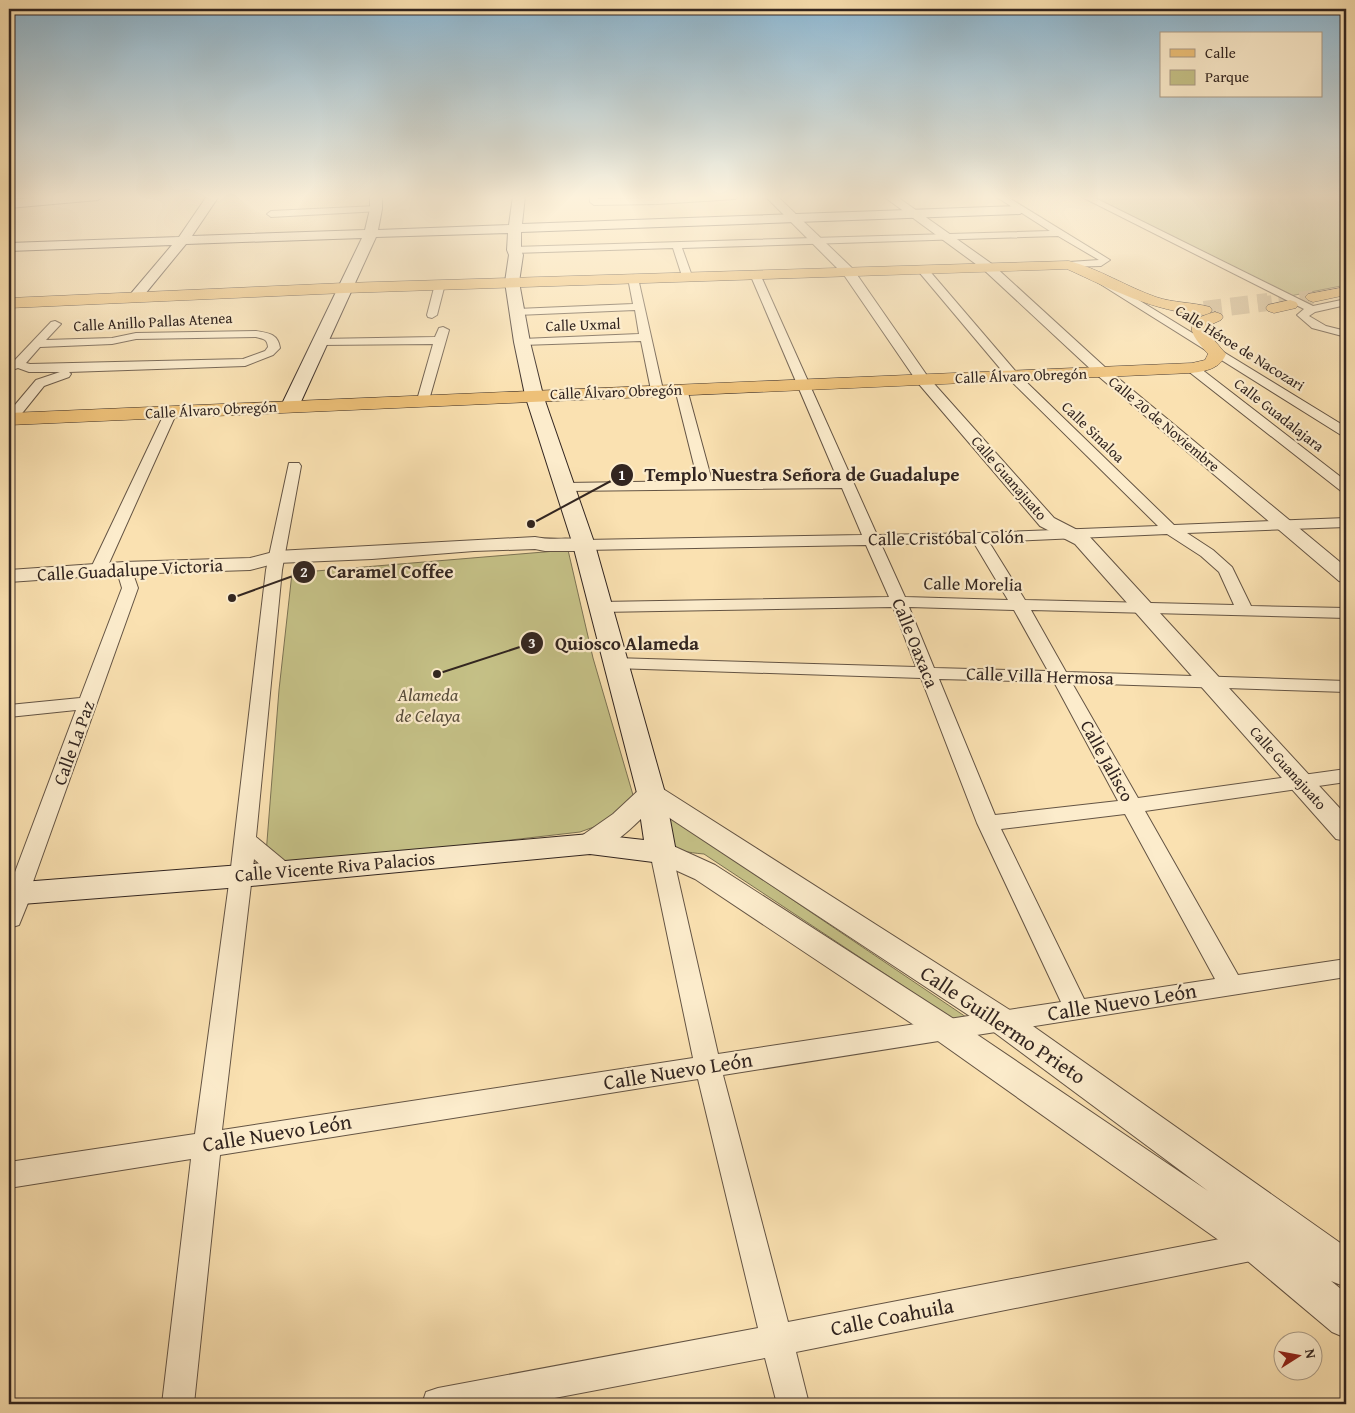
<svg xmlns="http://www.w3.org/2000/svg" width="1355" height="1413" viewBox="0 0 1355 1413" font-family="'Gentium Book Plus',serif">
<rect width="100%" height="100%" fill="#fae1b1"/>
<filter id="stains"><feTurbulence type="fractalNoise" baseFrequency=".004" numOctaves="4"/><feColorMatrix values="0 0 0 0 .2 0 0 0 0 .09 0 0 0 0 .02 0 0 0 .5 -.17"/></filter>
<radialGradient id="worn" r=".72"><stop offset=".6" stop-color="#630" stop-opacity="0"/><stop offset="1" stop-color="#630" stop-opacity=".3"/></radialGradient>
<path fill="#c5c187" stroke="#7c7354" d="M 1089,196 L 1346,196 L 1346,285 L 1290,296 Z
M 568,550 L 593,658 L 633,795 L 616,819 L 580,832 L 285,866 L 266,854 L 279,690 L 292,573 Z
M 664,813 L 966,1017 L 953,1019 L 704,854 C 669,851 669,846 664,813 Z"/>
<g fill="none" stroke-linecap="round" stroke-linejoin="round">
<path stroke="#d2bb94" stroke-width="14" stroke-dasharray="14 7" stroke-linecap="butt" d="M 1258,304 L 1313,297"/>
<path stroke="#d2bb94" stroke-width="18" stroke-dasharray="18 9" stroke-linecap="butt" d="M 1204,310 L 1268,302"/>
<g stroke="#645444" stroke-width="2">
<path id="minor" d="M 590,196 L 598,196 L 598,199 L 739,196 L 735,199 L 657,204 L 594,205 L 590,202 Z
M 995,196 L 1006,196 L 1110,260 L 1101,266 L 1066,267 L 1066,263 L 1069,262 L 1099,260 L 1058,236 L 682,248 L 692,276 L 687,279 L 682,276 L 673,248 L 514,253 L 509,250 L 514,247 L 1050,231 Z
M 1080,196 L 1091,196 L 1313,306 L 1346,299 L 1346,305 L 1315,312 L 1309,316 L 1326,326 L 1346,331 L 1346,337 L 1312,328 L 1297,315 L 1304,309 Z
M 377,206 L 381,209 L 380,211 L 271,217 L 267,214 L 271,211 Z
M 923,267 L 927,268 L 1017,373 L 1174,525 L 1346,518 L 1346,527 L 1187,533 L 1213,550 L 1232,567 L 1251,606 L 1346,608 L 1346,618 L 1031,610 L 1066,672 L 1346,681 L 1346,692 L 1072,683 L 1138,798 L 1346,769 L 1346,782 L 1145,811 L 1238,975 L 1346,959 L 1346,977 L 723,1075 L 788,1322 L 1256,1232 L 1266,1236 L 1271,1246 L 1266,1256 L 1256,1260 L 796,1352 L 809,1404 L 777,1404 L 765,1358 L 523,1404 L 422,1404 L 426,1392 L 438,1388 L 758,1328 L 698,1079 L 220,1155 L 194,1404 L 162,1404 L 191,1159 L 9,1188 L 9,1162 L 195,1134 L 230,876 L 266,570 L 289,463 L 299,463 L 301,466 L 282,570 L 256,837 L 291,866 L 294,872 L 291,878 C 275,882 265,869 254,859 L 222,1130 L 693,1058 L 650,852 L 653,847 L 661,844 L 669,847 L 672,852 L 718,1054 L 1061,1002 L 977,823 L 921,678 L 614,668 L 608,667 L 605,663 L 608,659 L 614,658 L 916,667 L 893,607 L 600,612 L 594,611 L 592,607 L 594,603 L 600,602 L 889,597 L 866,545 L 584,550 L 579,548 L 576,545 L 579,542 L 584,540 L 862,535 L 842,488 L 566,491 L 561,490 L 559,487 L 561,484 L 566,483 L 698,481 L 675,389 L 681,385 L 687,389 L 712,481 L 838,480 L 750,274 L 755,271 L 760,274 L 877,535 L 979,533 L 1158,526 L 1009,379 L 919,272 L 919,268 ZM 1167,534 L 1201,556 L 1219,572 L 1234,605 L 1025,600 L 989,542 ZM 974,543 L 1008,600 L 905,597 L 881,544 ZM 909,607 L 1014,610 L 1048,671 L 934,668 ZM 939,679 L 1054,682 L 1118,801 L 995,815 ZM 1125,814 L 1215,979 L 1084,999 L 1001,829 Z
M 633,275 L 638,278 L 663,390 L 661,393 L 653,393 L 651,390 L 641,341 L 522,345 L 516,342 L 522,339 L 639,334 L 635,310 L 517,315 L 512,312 L 517,309 L 633,304 L 628,278 Z
M 1101,277 L 1346,427 L 1346,436 L 1341,435 L 1097,282 L 1096,280 Z
M 440,281 L 445,284 L 437,315 L 432,318 L 428,317 L 427,315 L 435,284 Z
M 55,321 L 61,324 L 46,340 L 112,338 L 136,333 L 256,331 C 269,333 278,334 280,348 L 273,355 L 245,366 L 69,372 L 71,374 L 69,377 L 44,386 L 15,422 L 9,423 L 9,412 L 36,380 L 60,372 L 29,372 L 18,368 L 9,371 L 9,363 L 14,361 L 51,322 ZM 256,337 C 264,339 267,339 268,347 L 265,351 L 243,359 L 30,364 L 26,363 L 40,347 L 112,344 L 136,339 Z
M 443,327 L 449,330 L 429,400 L 423,404 L 417,400 L 433,344 L 319,345 L 313,342 L 319,339 L 435,337 L 439,328 Z
M 1192,364 L 1196,365 L 1346,481 L 1346,492 L 1341,491 L 1188,371 L 1186,368 L 1188,365 Z
M 171,408 L 177,412 L 106,570 L 104,573 L 92,573 L 90,570 L 165,412 Z
M 124,563 L 130,565 L 138,588 L 29,893 L 26,899 L 18,901 L 10,899 L 9,888 L 76,710 L 9,717 L 9,705 L 80,698 L 122,588 L 116,568 L 118,565 Z"/>
</g>
<g stroke="#645444" stroke-width="2">
<path id="tertiary" d="M 765,196 L 777,196 L 853,269 L 928,377 L 1054,518 L 1089,536 L 1346,815 L 1346,841 L 1336,839 L 1075,544 L 1040,526 L 918,383 L 844,275 Z
M 883,196 L 896,196 L 992,264 L 1107,369 L 1346,567 L 1346,583 L 1339,581 L 1097,375 L 984,270 Z
M 535,537 C 553,541 573,536 591,541 L 594,545 L 591,549 L 584,551 L 545,551 L 535,549 L 474,551 L 372,559 L 277,563 L 250,570 L 124,574 L 9,582 L 9,570 L 124,562 L 250,558 L 277,551 Z
M 651,784 L 660,787 L 1013,1012 L 1346,1247 L 1346,1287 L 1331,1281 L 1346,1293 L 1346,1338 L 1332,1332 L 1244,1258 L 935,1039 L 695,879 L 651,859 L 647,852 L 651,845 L 661,842 L 671,845 L 715,865 L 957,1021 L 1208,1191 L 991,1030 L 653,807 C 640,820 611,850 592,853 C 588,853 584,852 580,851 L 576,844 L 580,837 L 613,814 L 642,787 Z
M 18,883 L 28,886 L 32,893 L 19,925 L 9,928 L 9,885 Z"/>
</g>
<g stroke="#322520" stroke-width="2">
<path id="secondary" d="M 54,196 L 104,196 L 98,200 L 9,208 L 9,200 Z
M 207,196 L 219,196 L 192,236 L 365,230 L 370,209 L 370,196 L 382,196 L 382,209 L 378,230 L 509,225 L 513,196 L 525,196 L 522,224 L 1020,206 L 1026,210 L 1020,214 L 521,232 L 521,250 L 523,255 L 519,282 L 530,342 L 543,395 L 595,545 L 665,793 L 676,852 L 672,859 L 661,863 L 590,854 L 241,887 L 9,905 L 9,883 L 241,865 L 590,834 L 644,840 L 637,793 L 573,545 L 525,395 L 514,342 L 505,282 L 509,255 L 507,250 L 508,233 L 376,237 L 299,406 L 296,410 L 290,411 L 284,410 L 281,406 L 362,238 L 186,244 L 140,300 L 130,300 L 128,297 L 172,245 L 9,251 L 9,243 L 179,237 Z"/>
</g>
<g stroke="#322520" stroke-width="1">
<path id="primary" d="M 1069,261 C 1098,268 1127,287 1156,297 C 1174,303 1192,302 1210,307 L 1212,310 L 1210,313 L 1204,315 C 1154,312 1111,289 1067,269 L 344,293 L 9,308 L 9,298 L 344,283 Z
M 1346,287 L 1346,295 L 1313,302 L 1308,300 L 1305,297 L 1308,294 Z
M 1290,300 L 1296,302 L 1298,305 L 1296,308 L 1274,313 L 1268,311 L 1266,308 L 1268,305 Z
M 1215,312 L 1221,314 L 1223,317 L 1221,320 L 1208,326 L 1208,333 L 1226,354 C 1220,369 1206,371 1192,373 L 9,425 L 9,413 L 1192,363 L 1205,360 L 1208,354 C 1191,334 1179,321 1215,312 Z"/>
</g>
<use href="#minor" fill="#fceccc" fill-rule="evenodd"/>
<use href="#tertiary" fill="#fceccc" fill-rule="evenodd"/>
<use href="#secondary" fill="#fceccc" fill-rule="evenodd"/>
<use href="#primary" fill="#edc078" fill-rule="evenodd"/>
</g>
<linearGradient id="sky" x2="0" y2="1"><stop stop-color="#8bb7d3"/><stop offset="0.5" stop-color="#fdf2dc"/><stop offset="1" stop-color="#fdf2dc" stop-opacity="0"/></linearGradient>
<rect width="1355" height="394" fill="url(#sky)"/>
<g text-anchor="middle" stroke-width="4.5" stroke-linejoin="round" paint-order="stroke">
<g font-size="15" fill="#322520" stroke="#fceccc">
<text transform="translate(153 322) rotate(-3)" y="5">Calle Anillo Pallas Atenea</text>
<text transform="translate(583 325) rotate(-2)" y="5">Calle Uxmal</text>
<text transform="translate(1240 348) rotate(32)" y="5">Calle Héroe de Nacozari</text>
<text transform="translate(1021 376) rotate(-2)" y="5">Calle Álvaro Obregón</text>
<text transform="translate(616 392) rotate(-2)" y="5">Calle Álvaro Obregón</text>
<text transform="translate(211 410) rotate(-3)" y="5">Calle Álvaro Obregón</text>
<text transform="translate(1279 415) rotate(38)" y="5">Calle Guadalajara</text>
<text transform="translate(1164 424) rotate(40)" y="5">Calle 20 de Noviembre</text>
<text transform="translate(1093 432) rotate(44)" y="5">Calle Sinaloa</text>
<text transform="translate(1009 478) rotate(49)" y="5">Calle Guanajuato</text>
<text transform="translate(1288 768) rotate(48)" y="5">Calle Guanajuato</text>
</g>
<g font-size="18" fill="#322520" stroke="#fceccc">
<text transform="translate(946 538) rotate(-1)" y="6">Calle Cristóbal Colón</text>
<text transform="translate(130 570) rotate(-3)" y="6">Calle Guadalupe Victoria</text>
<text transform="translate(973 584) rotate(1)" y="6">Calle Morelia</text>
<text transform="translate(915 643) rotate(68)" y="6">Calle Oaxaca</text>
<text transform="translate(1040 676) rotate(2)" y="6">Calle Villa Hermosa</text>
<text transform="translate(74 743) rotate(-70)" y="6">Calle La Paz</text>
<text transform="translate(1107 761) rotate(61)" y="6">Calle Jalisco</text>
<text transform="translate(335 867) rotate(-5)" y="6">Calle Vicente Riva Palacios</text>
</g>
<g font-size="18" font-style="italic" fill="#574c3a" stroke="#fceccc">
<text x="428" y="701">Alameda<tspan x="428" dy="21">de Celaya</tspan></text>
</g>
<g font-size="21" fill="#322520" stroke="#fceccc">
<text transform="translate(1122 1002) rotate(-9)" y="7">Calle Nuevo León</text>
<text transform="translate(1003 1025) rotate(34)" y="7">Calle Guillermo Prieto</text>
<text transform="translate(678 1071) rotate(-9)" y="7">Calle Nuevo León</text>
<text transform="translate(277 1133) rotate(-9)" y="7">Calle Nuevo León</text>
<text transform="translate(892 1317) rotate(-11)" y="7">Calle Coahuila</text>
</g>
</g>
<path fill="none" stroke="#322520" stroke-width="2" d="M531 524L622 475M232 598L304 572M437 674L532 643"/>
<g fill="#322520" stroke="#fceccc" stroke-width="2">
<circle cx="531" cy="524" r="5"/>
<circle cx="232" cy="598" r="5"/>
<circle cx="437" cy="674" r="5"/>
<circle cx="622" cy="475" r="12"/>
<circle cx="304" cy="572" r="12"/>
<circle cx="532" cy="643" r="12"/>
</g>
<g font-size="15" text-anchor="middle" font-weight="bold" fill="#fff">
<text x="622" y="480">1</text>
<text x="304" y="577">2</text>
<text x="532" y="648">3</text>
</g>
<g font-size="19" text-anchor="middle" font-weight="bold" fill="#322520" stroke="#fceccc" stroke-width="4.5" stroke-linejoin="round" paint-order="stroke">
<text x="802" y="481">Templo Nuestra Señora de Guadalupe</text>
<text x="390" y="578">Caramel Coffee</text>
<text x="627" y="650">Quiosco Alameda</text>
</g>
<rect width="1355" height="1413" fill="none" stroke="#fae1b1" stroke-width="30"/>
<rect x="10" y="10" width="1335" height="1393" fill="none" stroke="#322520" stroke-width="2.5"/>
<rect x="15" y="15" width="1325" height="1383" fill="none" stroke="#322520"/>
<rect x="1160" y="32" width="162" height="65" fill="#fceccc" stroke="#ab9c87"/>
<rect x="1170" y="49" width="25" height="8" fill="#edc078" stroke="#ab9c87"/>
<text x="1205" y="58" font-size="15" fill="#322520">Calle</text>
<rect x="1170" y="70" width="25" height="15" fill="#c5c187" stroke="#ab9c87"/>
<text x="1205" y="82" font-size="15" fill="#322520">Parque</text>
<g transform="translate(1298 1356) rotate(79)"><circle r="24" fill="#fceccc" stroke="#ab9c87"/>
<path d="M0-4L9 19L0 12L-9 19Z" fill="#8f2418"/>
<text y="-8" font-size="14" font-weight="bold" text-anchor="middle" fill="#322520">N</text>
</g>
<rect width="100%" height="100%" filter="url(#stains)"/>
<rect width="100%" height="100%" fill="url(#worn)"/>
</svg>
